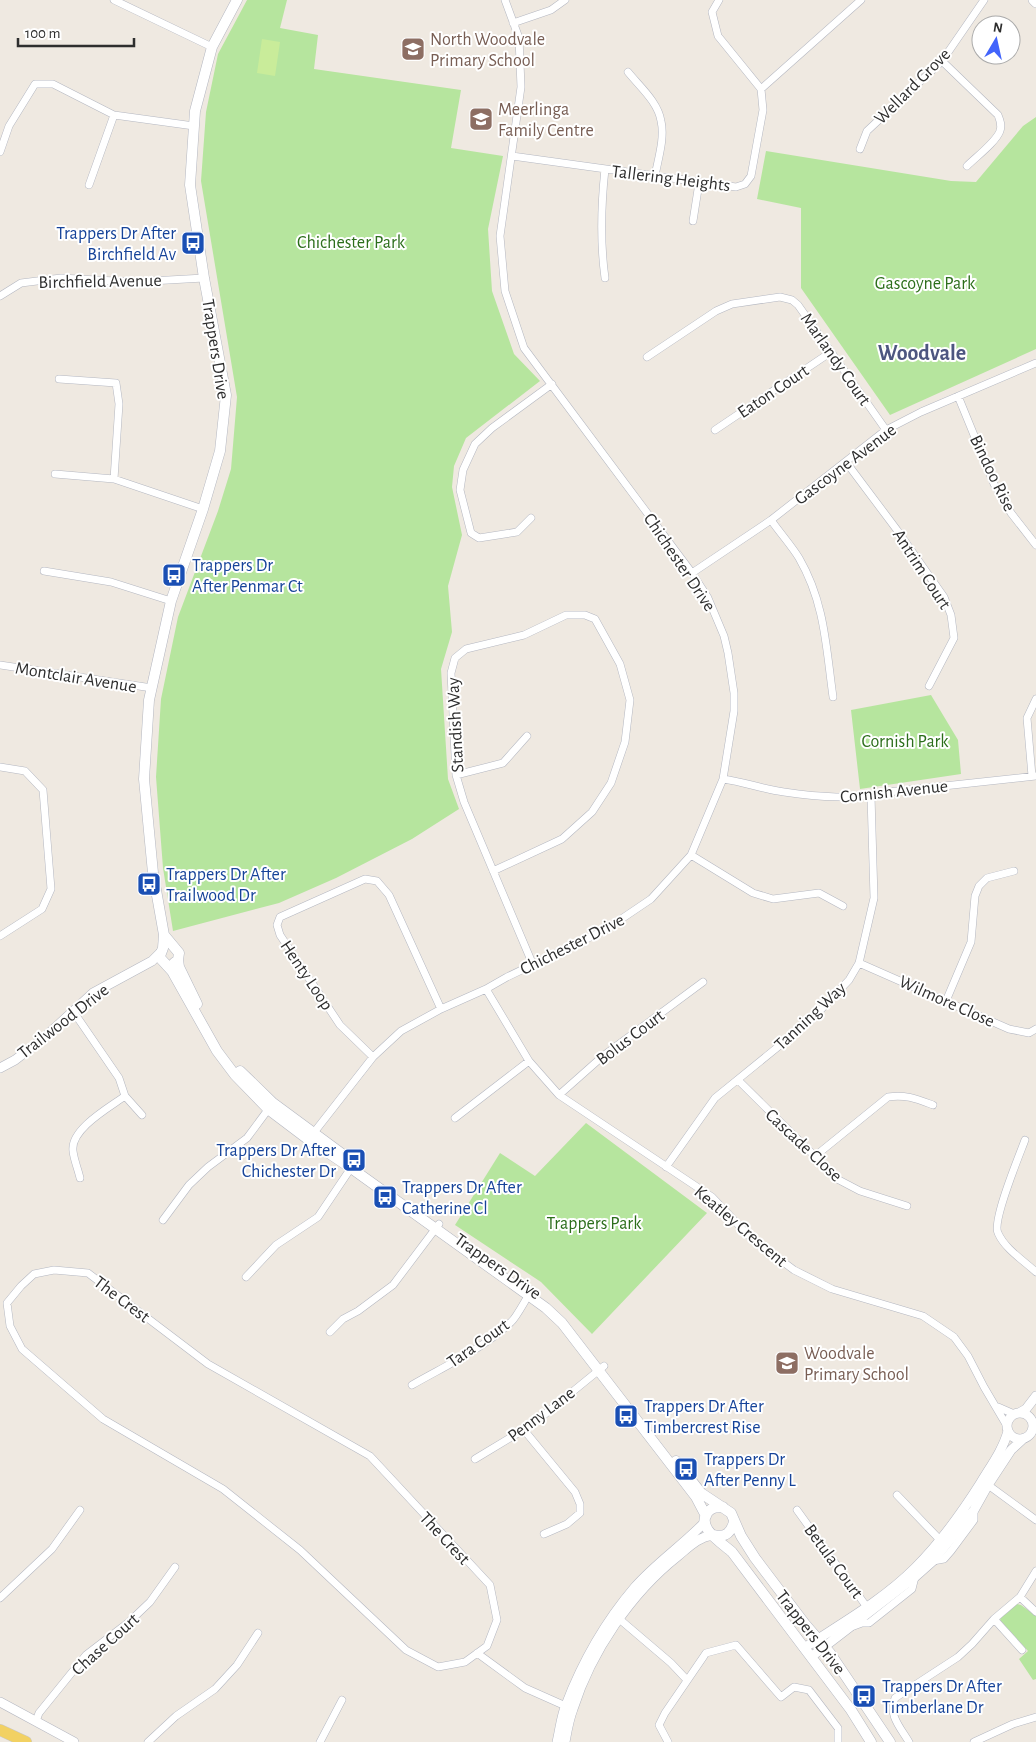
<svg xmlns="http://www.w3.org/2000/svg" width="1036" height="1742" viewBox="0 0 1036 1742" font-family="'Alegreya Sans',sans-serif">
<rect width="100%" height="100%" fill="#efe9e1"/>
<path fill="#b6e59e" d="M 247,0 L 287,0 L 280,28 L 318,35 L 314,69 L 461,90 L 451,148 L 503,156 L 488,229 L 492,291 L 514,354 L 540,381 L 466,438 L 454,466 L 452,487 L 462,535 L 448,586 L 452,632 L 441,669 L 448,779 L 459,809 L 412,839 L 336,878 L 279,903 L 173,931 L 163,868 L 156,777 L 161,699 L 178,617 L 218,511 L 231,469 L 237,397 L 201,181 L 206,112 L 218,54 Z
M 1036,117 L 1036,349 L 890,415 L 801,288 L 801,208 L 757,199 L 766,151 L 951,181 L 976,182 L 1023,126 Z
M 931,695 L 958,740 L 961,774 L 860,789 L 851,710 Z
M 586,1123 L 707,1213 L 592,1334 L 541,1282 L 455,1225 L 500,1153 L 535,1176 Z
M 1017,1604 L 1021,1605 L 1036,1616 L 1036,1679 L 1033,1680 L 1019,1659 L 1028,1651 L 1000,1620 L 1001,1618 Z"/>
<path fill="#c9ec9a" d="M 262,39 L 280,42 L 275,76 L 257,73 Z"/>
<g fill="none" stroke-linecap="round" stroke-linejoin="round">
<g stroke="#b4b7c1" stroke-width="8">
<path id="minor" d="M 114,0 L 212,47
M 513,23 L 551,10 L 565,0
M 942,61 L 998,115 C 1000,120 1002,125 1000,131 C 996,142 976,157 967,166
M 628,72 C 640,87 658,102 661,121 C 665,138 658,159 655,176
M 761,89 L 861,0
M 860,149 L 867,131 L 942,61 L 984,0
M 0,152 L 9,126 L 35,84 L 53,84 L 114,115 L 194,126
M 512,156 L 736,187 L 745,184 L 751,176 L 763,110 L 761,89 L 718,36 L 712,12 L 719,0
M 605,169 C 601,206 600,242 605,278
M 89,185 L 114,115
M 693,221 L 699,183
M 0,296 L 21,283 L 61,278 L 133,282 L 204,278
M 647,357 L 716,311 L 732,304 L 780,297 L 792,300 L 798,305 L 886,430
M 59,379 L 116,383 L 119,404 L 114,479
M 958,396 L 994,484 L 1011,513 L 1036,545
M 715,430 L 831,352
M 846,462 L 897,530 L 944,597 L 951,615 L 954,638 L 929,686
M 55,474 L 114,479 L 203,509
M 531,518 L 517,532 L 479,538 L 471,533 L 460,490 L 463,470 L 475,444 L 492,428 L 552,384
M 771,520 C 780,533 791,545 799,558 C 825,603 826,647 833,697
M 44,571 L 111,582 L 171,601
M 692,573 L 771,520 L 886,430 L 921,412 L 1036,363
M 0,665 L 152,688
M 0,767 L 25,771 L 43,790 L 51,889 L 42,909 L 0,936
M 456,775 L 503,763 L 527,736
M 1032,776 L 1027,718 L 1036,699
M 723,779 C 744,782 763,789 784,792 C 818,797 854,800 888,792 L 1036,776
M 691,855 L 753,893 L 773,899 L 819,893 L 843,906
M 493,871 L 562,839 L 592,812 L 611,783 L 625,742 L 630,700 L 620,664 L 595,619 L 585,615 L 566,615 L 524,635 L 466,649 L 455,658 L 451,673 L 456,775 L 464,802 L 533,965
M 859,963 L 1009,1029 L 1029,1033 L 1036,1029
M 486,989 L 529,1061 L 559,1095 L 712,1197 L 751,1238 L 794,1270 L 832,1289 L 923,1316 L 954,1337 L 968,1356 L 984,1387 L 1007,1426
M 946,1001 L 971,942 L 975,896 L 979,886 L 987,878 L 1014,871
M 73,1011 L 119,1078 L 125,1096 L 142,1115
M 373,1057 L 340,1025 L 280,935 L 277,925 L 280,917 L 365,879 L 377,881 L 389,895 L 441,1009
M 738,1080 L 839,1180 L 860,1191 L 907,1206
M 559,1095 L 603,1056 L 703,982
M 455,1118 L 529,1061
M 312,1135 L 373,1057 L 401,1031 L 441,1009 L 486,989 L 507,977 L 605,930 L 651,899 L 691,855 L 723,779 L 734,711 L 734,693 L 728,653 L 724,636 L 708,598 L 692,573 L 524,348 L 505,291 L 500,236 L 521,87 L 519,38 L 505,0
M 1025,1140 C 1019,1156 992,1221 998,1233 C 1005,1249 1023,1260 1036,1272
M 814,1157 L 888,1097 C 905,1094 917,1099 933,1105
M 666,1167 L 715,1098 L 811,1020 L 849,980 L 859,963 L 874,898 L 871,796
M 80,1178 C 78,1169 74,1160 73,1151 C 70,1129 110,1107 125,1096
M 163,1220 L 189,1185 L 208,1167 L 247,1138 L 270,1107
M 54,1270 L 88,1273 L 208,1364 L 370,1456 L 490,1585 L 497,1620 L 487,1646 L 465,1662 L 438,1667 L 406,1650 L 300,1550 L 223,1489 L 103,1419 L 22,1349 L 10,1326 L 7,1303 L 21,1286 L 34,1274 Z
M 246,1277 L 276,1245 L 318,1217 L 353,1165
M 330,1332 L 343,1319 L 358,1311 L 393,1285 L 439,1224
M 412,1385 C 445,1366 483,1349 511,1322 C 517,1317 526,1298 532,1290
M 998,1407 L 1014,1414
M 524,1430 L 575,1492 L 580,1504 L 580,1513 L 567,1524 L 544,1534
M 475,1459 L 533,1424 L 604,1366
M 984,1482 L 1036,1520
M 897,1495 L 942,1542
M 797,1510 L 869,1610
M 933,1561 L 944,1559 L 951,1551 L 974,1520 L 974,1510
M 1020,1597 L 1036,1612
M 0,1598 L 52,1549 L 80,1510
M 617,1617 L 671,1663 L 687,1680
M 994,1619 L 1022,1650
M 854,1626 L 862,1623 L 869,1623 L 912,1589 L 915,1577
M 477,1653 L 525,1688 L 570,1708
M 36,1721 L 39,1713 L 86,1655 L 129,1622 L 150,1602 L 175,1567
M 148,1742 L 176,1716 L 215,1689 L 237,1665 L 258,1633
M 320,1742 L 342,1700
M 668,1742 L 659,1725 L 665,1713 L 706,1653 L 736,1645 L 781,1697 L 794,1687 L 809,1690 L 838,1728 L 838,1742
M 909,1742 C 900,1727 888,1715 895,1698 L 958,1657 L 972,1644 L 994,1619 L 1020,1597 L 1036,1571
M 974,1742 L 1013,1724 L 1036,1717"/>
</g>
<g stroke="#b4b7c1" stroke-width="10">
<path id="tertiary" d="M 1033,0 L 1036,3
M 0,1068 L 15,1060 L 45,1037 L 93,993 L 152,961 L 161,952
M 1019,1413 L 1026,1409 L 1036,1396
M1007 1426a13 13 0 1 1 26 0a13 13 0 1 1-26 0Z
M 804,1648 C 842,1623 883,1600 915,1568 C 940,1543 961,1514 980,1484 C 990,1467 1003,1450 1008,1431
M 811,1657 L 915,1577 L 933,1561 L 974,1510 L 988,1485 L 1011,1450 L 1024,1438
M 0,1702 L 74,1742
M 557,1742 C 560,1730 561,1716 566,1705 C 582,1663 606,1621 635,1587 C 656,1563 683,1545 705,1522
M 565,1742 C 567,1731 569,1719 573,1709 C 591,1652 631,1593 678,1556 C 689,1547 698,1537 713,1535"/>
</g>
<g stroke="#b4b7c1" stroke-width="11">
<path id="secondary" d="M 237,0 L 212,47 L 195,111 L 190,185 L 204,278 L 226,395 L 220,451 L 203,509 L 171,601 L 149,700 L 144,779 L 153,873 L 164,935 L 163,948 L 160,956 L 161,959 L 172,971 L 217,1051 L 235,1075 L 268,1109 L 309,1140 L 351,1168 L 528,1295 L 546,1308 L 562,1323 L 696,1497 L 706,1516
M 164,935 L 179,953 L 178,960 L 174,963
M 178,960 L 179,967 L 197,1004
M 240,1071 L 273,1103 L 353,1162
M 676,1461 L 701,1493 L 731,1513 L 741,1536 L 755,1558 L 805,1624 L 830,1653 L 890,1742
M 723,1507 C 717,1507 712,1507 708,1512 C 695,1527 722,1543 732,1552 L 851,1710 L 871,1742
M 714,1535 C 726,1538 731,1532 734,1522"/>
</g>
<g stroke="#c9c9c9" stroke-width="12">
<path id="primary" d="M 0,1730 L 26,1742"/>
</g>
<use href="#minor" stroke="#fff" stroke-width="7"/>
<use href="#tertiary" stroke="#fff" stroke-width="9"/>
<use href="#secondary" stroke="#fff" stroke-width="10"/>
<use href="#primary" stroke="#f2d163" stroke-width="11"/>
</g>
<defs>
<g id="school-square" transform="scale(1.25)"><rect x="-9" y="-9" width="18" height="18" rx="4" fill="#8d6e63" stroke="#fff"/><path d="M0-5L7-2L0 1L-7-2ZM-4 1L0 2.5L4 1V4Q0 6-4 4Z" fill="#fff"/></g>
<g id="bus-square" transform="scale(1.25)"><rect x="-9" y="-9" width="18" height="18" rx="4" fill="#1a4fb4" stroke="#fff"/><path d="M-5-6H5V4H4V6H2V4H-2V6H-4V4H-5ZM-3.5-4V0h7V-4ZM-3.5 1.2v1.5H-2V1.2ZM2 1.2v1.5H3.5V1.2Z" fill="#fff"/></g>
</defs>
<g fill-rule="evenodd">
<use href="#school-square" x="413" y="49"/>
<use href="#school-square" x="481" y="119"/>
<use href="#bus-square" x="193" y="243"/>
<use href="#bus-square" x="174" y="575"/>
<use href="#bus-square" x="149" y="884"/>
<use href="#bus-square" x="354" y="1160"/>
<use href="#bus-square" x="385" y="1197"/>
<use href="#school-square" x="787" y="1363"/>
<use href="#bus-square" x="626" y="1416"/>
<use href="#bus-square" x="686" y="1469"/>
<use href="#bus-square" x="864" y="1696"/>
</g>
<g text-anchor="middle" stroke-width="4" stroke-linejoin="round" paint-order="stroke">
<g font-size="18" fill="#785e54" stroke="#fff" text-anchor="start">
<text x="430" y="45">North Woodvale<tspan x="430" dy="21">Primary School</tspan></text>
<text x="498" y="115">Meerlinga<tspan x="498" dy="21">Family Centre</tspan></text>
<text x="804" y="1359">Woodvale<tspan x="804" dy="21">Primary School</tspan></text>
</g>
<g font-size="18" fill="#2e2e2e" stroke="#fff">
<text transform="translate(912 86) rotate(-45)" y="6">Wellard Grove</text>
<text transform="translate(671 178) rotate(7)" y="6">Tallering Heights</text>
<text transform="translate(100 281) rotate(-1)" y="6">Birchfield Avenue</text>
<text transform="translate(216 349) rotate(81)" y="6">Trappers Drive</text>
<text transform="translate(836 359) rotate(55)" y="6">Marlandy Court</text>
<text transform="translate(773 391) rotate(-34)" y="6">Eaton Court</text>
<text transform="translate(845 464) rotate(-37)" y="6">Gascoyne Avenue</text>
<text transform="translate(993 473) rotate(64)" y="6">Bindoo Rise</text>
<text transform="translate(680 562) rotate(56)" y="6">Chichester Drive</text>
<text transform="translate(922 569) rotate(57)" y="6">Antrim Court</text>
<text transform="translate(76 677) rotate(9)" y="6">Montclair Avenue</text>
<text transform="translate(455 725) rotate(-93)" y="6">Standish Way</text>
<text transform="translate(894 791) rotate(-6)" y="6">Cornish Avenue</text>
<text transform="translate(572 944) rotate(-27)" y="6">Chichester Drive</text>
<text transform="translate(307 975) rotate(56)" y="6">Henty Loop</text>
<text transform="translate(947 1001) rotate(24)" y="6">Wilmore Close</text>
<text transform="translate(810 1016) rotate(-43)" y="6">Tanning Way</text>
<text transform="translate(63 1021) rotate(-38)" y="6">Trailwood Drive</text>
<text transform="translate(630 1037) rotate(-37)" y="6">Bolus Court</text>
<text transform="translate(804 1145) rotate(43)" y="6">Cascade Close</text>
<text transform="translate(741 1226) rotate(40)" y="6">Keatley Crescent</text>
<text transform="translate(498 1266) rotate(35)" y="6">Trappers Drive</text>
<text transform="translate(122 1299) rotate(37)" y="6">The Crest</text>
<text transform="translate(478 1343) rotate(-35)" y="6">Tara Court</text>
<text transform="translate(541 1414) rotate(-37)" y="6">Penny Lane</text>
<text transform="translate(445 1538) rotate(47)" y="6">The Crest</text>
<text transform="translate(834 1561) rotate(54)" y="6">Betula Court</text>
<text transform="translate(811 1632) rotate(52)" y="6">Trappers Drive</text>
<text transform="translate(105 1644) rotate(-42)" y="6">Chase Court</text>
</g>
<g font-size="18" fill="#164399" stroke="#fff" text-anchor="start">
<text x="176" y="239" text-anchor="end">Trappers Dr After<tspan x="176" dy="21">Birchfield Av</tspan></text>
<text x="192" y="571">Trappers Dr<tspan x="192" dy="21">After Penmar Ct</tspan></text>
<text x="166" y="880">Trappers Dr After<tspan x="166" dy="21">Trailwood Dr</tspan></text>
<text x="336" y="1156" text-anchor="end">Trappers Dr After<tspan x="336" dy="21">Chichester Dr</tspan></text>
<text x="402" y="1193">Trappers Dr After<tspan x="402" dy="21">Catherine Cl</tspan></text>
<text x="644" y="1412">Trappers Dr After<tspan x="644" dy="21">Timbercrest Rise</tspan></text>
<text x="704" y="1465">Trappers Dr<tspan x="704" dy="21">After Penny L</tspan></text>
<text x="882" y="1692">Trappers Dr After<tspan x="882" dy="21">Timberlane Dr</tspan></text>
</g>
<g font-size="18" fill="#2c6e1b" stroke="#fff">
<text x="351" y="248">Chichester Park</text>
<text x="925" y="289">Gascoyne Park</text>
<text x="905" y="747">Cornish Park</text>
<text x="594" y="1229">Trappers Park</text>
</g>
<g font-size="22" font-weight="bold" fill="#4d5680" stroke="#fff">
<text x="922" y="360">Woodvale</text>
</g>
</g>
<g transform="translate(996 40) rotate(9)"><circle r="24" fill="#ffffff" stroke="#ababab"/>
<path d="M0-4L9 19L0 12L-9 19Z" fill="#4264fb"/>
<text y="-8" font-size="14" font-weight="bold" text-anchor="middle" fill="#2e2e2e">N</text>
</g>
<path d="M18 38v8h116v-8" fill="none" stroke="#2e2e2e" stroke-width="2.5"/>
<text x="25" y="38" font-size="15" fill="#2e2e2e" stroke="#ffffff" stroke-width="4" paint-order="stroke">100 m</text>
</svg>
